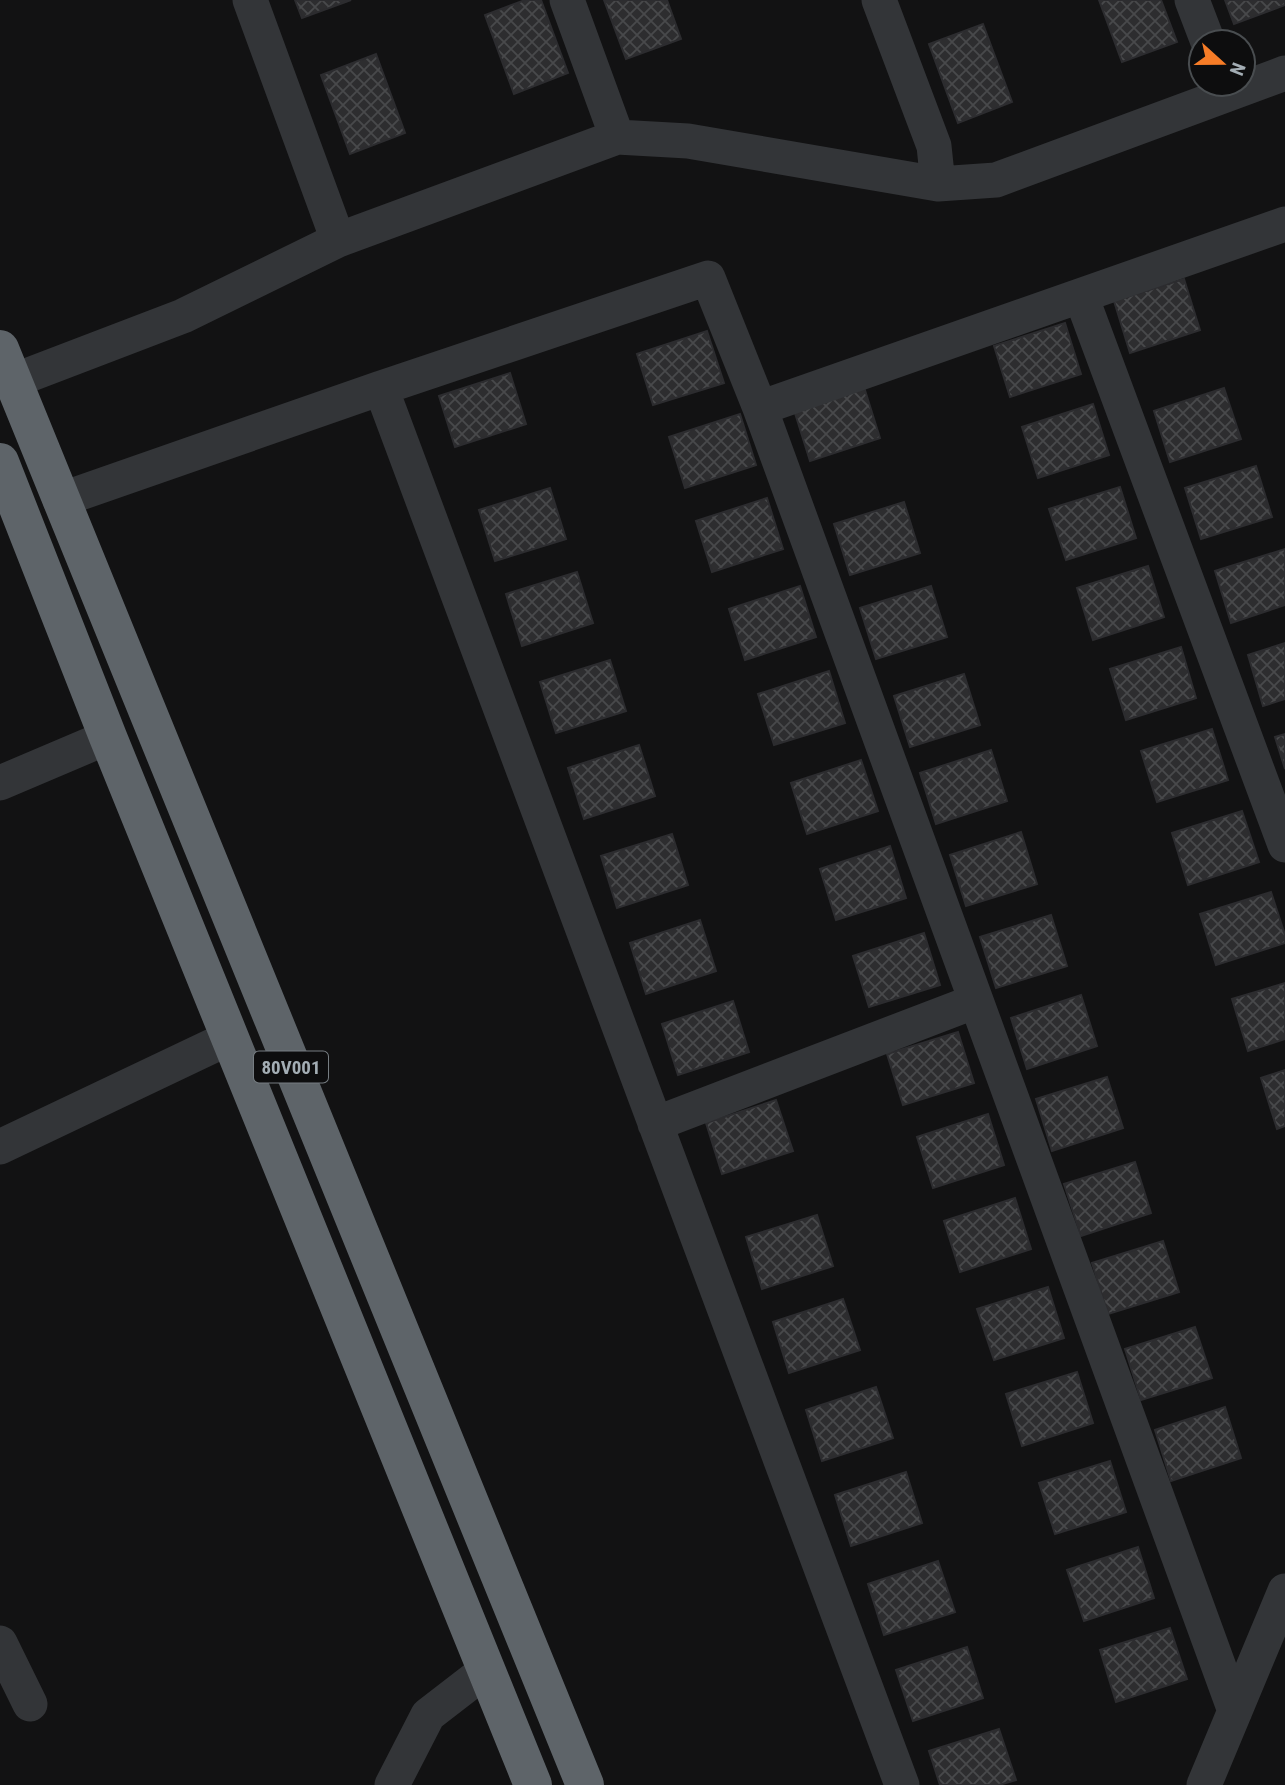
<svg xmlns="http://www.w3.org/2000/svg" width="1285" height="1785" viewBox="0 0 1285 1785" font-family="'Roboto Condensed',sans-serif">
<defs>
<pattern id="building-cross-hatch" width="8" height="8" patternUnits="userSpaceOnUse" patternTransform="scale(1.75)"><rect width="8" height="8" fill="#2d2d2f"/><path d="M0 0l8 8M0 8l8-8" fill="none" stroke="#48494b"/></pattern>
</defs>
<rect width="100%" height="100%" fill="#121213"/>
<path fill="url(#building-cross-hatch)" stroke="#2c2c2f" stroke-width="2" d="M 295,0 L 351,0 L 302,18 Z
M 525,0 L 541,0 L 568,73 L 514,94 L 485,15 Z
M 604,0 L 667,0 L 681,39 L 626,59 Z
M 1099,0 L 1161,0 L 1177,42 L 1122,62 Z
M 1225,0 L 1285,0 L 1285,5 L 1234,24 Z
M 983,24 L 1012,102 L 958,123 L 929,44 Z
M 376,54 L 405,133 L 350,154 L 321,75 Z
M 1184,279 L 1200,330 L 1130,353 L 1114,301 Z
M 1065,323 L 1081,374 L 1010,397 L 994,346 Z
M 707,331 L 724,383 L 653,405 L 637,354 Z
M 510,373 L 526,424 L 455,447 L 439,396 Z
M 864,387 L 880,438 L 810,461 L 794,410 Z
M 1224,388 L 1241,439 L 1170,462 L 1154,411 Z
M 1093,404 L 1109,455 L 1038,478 L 1022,427 Z
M 740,414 L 756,465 L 685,488 L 669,437 Z
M 1256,466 L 1272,517 L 1201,539 L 1185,488 Z
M 1120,487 L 1136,538 L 1066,560 L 1049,509 Z
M 550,488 L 566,539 L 495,561 L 479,510 Z
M 767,498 L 783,549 L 712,572 L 696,521 Z
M 904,502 L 920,553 L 850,575 L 834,524 Z
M 1285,549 L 1285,605 L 1231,623 L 1215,571 Z
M 1148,566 L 1164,617 L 1093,640 L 1077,588 Z
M 577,572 L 593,623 L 522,646 L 506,594 Z
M 800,586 L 816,637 L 745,660 L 729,609 Z
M 931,586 L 947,637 L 876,659 L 860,608 Z
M 1285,643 L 1285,699 L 1263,706 L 1248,655 Z
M 1181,647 L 1196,698 L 1126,720 L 1110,669 Z
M 610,660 L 626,711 L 556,733 L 540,682 Z
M 829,671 L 845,723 L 774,745 L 758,694 Z
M 964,674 L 980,725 L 910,747 L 894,696 Z
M 1212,729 L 1228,780 L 1157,802 L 1141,751 Z
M 1285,734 L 1285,769 L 1275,737 Z
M 639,745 L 655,796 L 584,819 L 568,768 Z
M 991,750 L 1007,801 L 936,824 L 920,773 Z
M 861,760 L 878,811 L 807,834 L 791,783 Z
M 1242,811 L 1259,862 L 1188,885 L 1172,833 Z
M 1021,832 L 1037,884 L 966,906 L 950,855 Z
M 672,834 L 688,885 L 617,908 L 601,856 Z
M 890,846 L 906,898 L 836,920 L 820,869 Z
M 1271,892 L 1285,935 L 1285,943 L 1216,965 L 1200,914 Z
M 1051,915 L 1067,966 L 996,988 L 980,937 Z
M 700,920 L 716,971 L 646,994 L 630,943 Z
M 924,933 L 940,985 L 869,1007 L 853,956 Z
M 1285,983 L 1285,1039 L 1248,1051 L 1232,999 Z
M 1081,995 L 1097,1046 L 1027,1069 L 1011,1018 Z
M 733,1001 L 749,1052 L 678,1075 L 662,1024 Z
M 958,1032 L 974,1083 L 903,1105 L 887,1054 Z
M 1285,1070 L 1285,1126 L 1277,1129 L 1261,1078 Z
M 1107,1077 L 1123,1128 L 1052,1151 L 1036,1099 Z
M 776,1100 L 793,1151 L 722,1174 L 706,1123 Z
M 988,1114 L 1004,1165 L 933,1188 L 917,1137 Z
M 1135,1162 L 1151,1213 L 1081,1236 L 1064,1184 Z
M 1015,1198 L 1031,1249 L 960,1272 L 944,1221 Z
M 817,1215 L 833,1266 L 762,1289 L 746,1237 Z
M 1163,1241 L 1179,1292 L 1108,1314 L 1092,1263 Z
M 1048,1287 L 1064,1338 L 994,1360 L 977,1309 Z
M 843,1299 L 860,1350 L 789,1373 L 773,1322 Z
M 1195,1327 L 1212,1378 L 1141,1400 L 1125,1349 Z
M 1077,1372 L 1093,1423 L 1022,1446 L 1006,1394 Z
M 876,1387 L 893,1438 L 822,1461 L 806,1410 Z
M 1225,1407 L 1241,1458 L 1171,1481 L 1155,1430 Z
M 1110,1461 L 1126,1512 L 1055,1534 L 1039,1483 Z
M 906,1472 L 922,1523 L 851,1546 L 835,1495 Z
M 1138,1547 L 1154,1598 L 1084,1621 L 1067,1570 Z
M 938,1561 L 955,1612 L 884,1635 L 868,1584 Z
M 1170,1628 L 1187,1679 L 1116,1702 L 1100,1650 Z
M 967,1647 L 983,1698 L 913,1721 L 896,1670 Z
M 999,1729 L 1016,1780 L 999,1785 L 940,1785 L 929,1751 Z"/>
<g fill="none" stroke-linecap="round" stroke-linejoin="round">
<path stroke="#333538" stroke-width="35" d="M 250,0 L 338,240
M 567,0 L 617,137
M 879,0 L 934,146 L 938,184
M 1192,0 L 1208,42
M 1081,296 L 1285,845
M 13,381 L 183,316 L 338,240 L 617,137 L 688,141 L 938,184 L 996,180 L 1285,73
M 381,388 L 708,278 L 760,408
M 60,500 L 381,388 L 902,1785
M 0,783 L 108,737
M 655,1124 L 976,1001
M 0,1147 L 229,1038
M 0,1643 L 30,1704
M 1235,1711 L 760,408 L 1285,224
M 392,1785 L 428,1715 L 485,1671
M 1204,1785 L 1285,1591"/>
<path stroke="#5e6469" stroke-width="38" d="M 0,349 L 585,1785
M 0,462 L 108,737 L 533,1785"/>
</g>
<g text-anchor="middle" stroke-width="5" stroke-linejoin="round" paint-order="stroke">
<rect fill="#0d0d0e" stroke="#767d82" stroke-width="2" x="254" y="1051.5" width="74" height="31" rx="5"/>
<g font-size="19" font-weight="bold" fill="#a3adb4">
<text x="291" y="1074">80V001</text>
</g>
</g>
<g transform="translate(1222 63) rotate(111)"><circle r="33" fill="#0d0d0e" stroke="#494d50" stroke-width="2"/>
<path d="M0-5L12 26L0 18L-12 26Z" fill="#f67c27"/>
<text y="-10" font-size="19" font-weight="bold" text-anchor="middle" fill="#a3adb4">N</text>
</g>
</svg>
